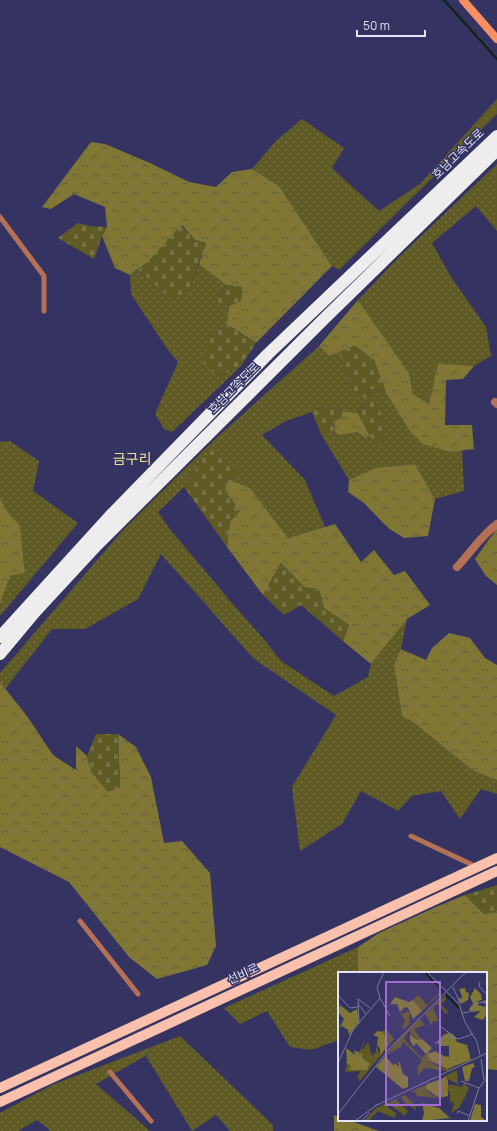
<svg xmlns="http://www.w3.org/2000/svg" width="497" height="1131" viewBox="0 0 497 1131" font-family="Manrope,'Noto Sans KR',sans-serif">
<defs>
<pattern id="grass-dots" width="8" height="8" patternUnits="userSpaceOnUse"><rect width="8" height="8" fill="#605a24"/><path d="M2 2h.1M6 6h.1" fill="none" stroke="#767245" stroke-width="1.8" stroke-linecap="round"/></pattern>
<pattern id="forest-crowns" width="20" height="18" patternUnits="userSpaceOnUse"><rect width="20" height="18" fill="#7f7733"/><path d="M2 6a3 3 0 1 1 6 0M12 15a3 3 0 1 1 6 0" fill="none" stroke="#64603e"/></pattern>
<pattern id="cemetery-stones" width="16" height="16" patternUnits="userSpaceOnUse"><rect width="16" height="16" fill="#605a24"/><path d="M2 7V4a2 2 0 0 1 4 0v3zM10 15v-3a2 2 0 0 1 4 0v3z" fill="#767245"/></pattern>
</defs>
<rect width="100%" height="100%" fill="#343361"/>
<path fill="url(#grass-dots)" d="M 497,99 L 497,114 L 339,270 L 332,266 L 279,186 L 252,169 L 276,141 L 302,119 L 344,148 L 332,168 L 379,211 L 420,184 Z
M 497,164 L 497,231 L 476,206 L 432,243 L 451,277 L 486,327 L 491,356 L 474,366 L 438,363 L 429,404 L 413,394 L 409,373 L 358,300 L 399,257 Z
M 199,264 L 226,285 L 216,303 L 229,306 L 227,324 L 211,337 L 218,377 L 241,366 L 172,432 L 164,429 L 155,414 L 178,362 L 168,350 L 131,294 L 130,275 L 138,270 L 170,298 L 188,292 Z
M 319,346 L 329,356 L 339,352 L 342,364 L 355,395 L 361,391 L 365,401 L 358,413 L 342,411 L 327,405 L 312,412 L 286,421 L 262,435 L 305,480 L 325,527 L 288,538 L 250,488 L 229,479 L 239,471 L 200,462 L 184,487 L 158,512 L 169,528 L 232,603 L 262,637 L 281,661 L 334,696 L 368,677 L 371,664 L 407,619 L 401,649 L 394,665 L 402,716 L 413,722 L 472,770 L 497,780 L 497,794 L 481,789 L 460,819 L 441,791 L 412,796 L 398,811 L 361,791 L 342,824 L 300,851 L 292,787 L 336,715 L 254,659 L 161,554 L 138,599 L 85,629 L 52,629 L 5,689 L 0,682 L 0,673 L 124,529 L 214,440 Z
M 369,388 L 386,393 L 409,430 L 450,452 L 462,450 L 464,491 L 435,499 L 415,464 L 375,468 L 349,480 L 321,434 L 335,432 L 339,435 L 357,432 L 365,438 L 370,436 L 376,446 L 382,415 L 373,400 Z
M 10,441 L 39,461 L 33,491 L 78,523 L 0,616 L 0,604 L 10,576 L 25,573 L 20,525 L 9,514 L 0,498 L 0,442 Z
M 358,947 L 358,973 L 339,973 L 339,1040 L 311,1050 L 290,1047 L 267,1011 L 240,1024 L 224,1008 Z
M 180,1036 L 273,1125 L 273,1131 L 230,1131 L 216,1115 L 192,1131 L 146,1056 L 154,1051 L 96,1084 L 150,1131 L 51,1131 L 37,1120 L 18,1131 L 0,1131 L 0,1113 L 52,1085 Z"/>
<path fill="url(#forest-crowns)" d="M 91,142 L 105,144 L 150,163 L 189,182 L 216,187 L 232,172 L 252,169 L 279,186 L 332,266 L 256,343 L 227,324 L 229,306 L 241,301 L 242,287 L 226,285 L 199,264 L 206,243 L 195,240 L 182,225 L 148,262 L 130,275 L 115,268 L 102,236 L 107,227 L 105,207 L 74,194 L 51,209 L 42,207 Z
M 358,300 L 409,373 L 413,394 L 429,404 L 438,363 L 474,366 L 463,379 L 446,380 L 445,425 L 472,425 L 474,449 L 450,452 L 423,444 L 409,430 L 386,393 L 374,360 L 355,346 L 329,356 L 319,346 Z
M 342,411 L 358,413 L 370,436 L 365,438 L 357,432 L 339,435 L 335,432 L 334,421 L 342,418 Z
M 415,464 L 435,499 L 428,536 L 404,538 L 388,528 L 364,503 L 348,492 L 349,480 L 375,468 Z
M 229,479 L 250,488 L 288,538 L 335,524 L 361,562 L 374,550 L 394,575 L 405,571 L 430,605 L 407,619 L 371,664 L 343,641 L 349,625 L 324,608 L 319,590 L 304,587 L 281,563 L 263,595 L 227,547 L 230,522 L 225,490 Z
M 0,498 L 9,514 L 20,525 L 25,573 L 10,576 L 0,604 Z
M 497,528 L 497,585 L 486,576 L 475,559 Z
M 449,633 L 470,638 L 485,658 L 497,665 L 497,780 L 472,770 L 413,722 L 402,716 L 394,665 L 401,649 L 426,660 L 432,648 Z
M 0,682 L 27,716 L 53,755 L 76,770 L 76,746 L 87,756 L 92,773 L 120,787 L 118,734 L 136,747 L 151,777 L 164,843 L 182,841 L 210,873 L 216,946 L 207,965 L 157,979 L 129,957 L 69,882 L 0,847 Z
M 465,895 L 484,914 L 497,911 L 497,1070 L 486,1069 L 486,973 L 358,973 L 358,947 L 379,933 L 438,906 Z
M 334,1115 L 339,1117 L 339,1120 L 348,1120 L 379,1131 L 334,1131 Z"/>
<path fill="url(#cemetery-stones)" d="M 78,223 L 90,226 L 107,227 L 102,236 L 94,259 L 58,238 Z
M 181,225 L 195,240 L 206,243 L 188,293 L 170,298 L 138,270 L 148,262 Z
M 226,285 L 242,287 L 241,301 L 229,306 L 216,303 Z
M 227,324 L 256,343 L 241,366 L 218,377 L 201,361 L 211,337 Z
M 355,346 L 374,360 L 386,393 L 369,388 L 373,400 L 382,415 L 383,440 L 376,447 L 358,413 L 365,401 L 361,391 L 355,395 L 342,364 L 339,352 Z
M 327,405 L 342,411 L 342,418 L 334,421 L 335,432 L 321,434 L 312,412 Z
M 213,450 L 240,471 L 229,479 L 225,490 L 240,511 L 230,522 L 227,547 L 184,487 L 200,462 Z
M 281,563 L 304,587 L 319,590 L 324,608 L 349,625 L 343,641 L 301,605 L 284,615 L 263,595 Z
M 96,734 L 118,734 L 120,787 L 108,792 L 92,773 L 87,756 Z
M 497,885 L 497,911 L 484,914 L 465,895 Z"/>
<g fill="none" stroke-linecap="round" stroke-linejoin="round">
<path stroke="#12251c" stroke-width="2.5" d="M 444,0 L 497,59"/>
<path stroke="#b47156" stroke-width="5" d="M 0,217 L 44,276 L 44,311
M 411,836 L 477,867
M 80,921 L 138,994
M 110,1072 L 151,1121"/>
<path stroke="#b47156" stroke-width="8" d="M 495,402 L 497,404
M 457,567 C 471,552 481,536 497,524"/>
<path stroke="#f98e62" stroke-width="8" d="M 463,0 L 497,39"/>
<path stroke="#f9c1ab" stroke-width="10" d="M 0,1088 L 497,858
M 0,1102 L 497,871"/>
<path stroke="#ededed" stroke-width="12" d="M 0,637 L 110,516 L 268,354 L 497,136
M 0,654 L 35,612 L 97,545 L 325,318 L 497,150"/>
</g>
<g text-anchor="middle" stroke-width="3" stroke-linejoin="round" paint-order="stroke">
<g font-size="12" fill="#e2e4fb" stroke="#343361">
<text transform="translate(458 154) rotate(-44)" y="4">호남고속도로</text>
<text transform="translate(234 388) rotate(-45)" y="4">호남고속도로</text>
<text transform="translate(243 974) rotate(-25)" y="4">선비로</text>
</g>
<g font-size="14" fill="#eae293" stroke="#343361">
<text x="132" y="464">금구리</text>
</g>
</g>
<g transform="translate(338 972)">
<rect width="149" height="149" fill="#343361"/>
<path d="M 102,20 L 103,21 L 84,39 L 75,28 L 80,23 L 89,33 ZM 107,23 L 108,28 L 103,32 L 110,40 L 108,42 L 99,32 L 95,36 L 101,49 L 95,49 L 94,54 L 87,42 ZM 69,39 L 72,41 L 71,51 L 74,50 L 66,57 L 64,55 L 67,49 L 62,40 L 66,42 ZM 82,47 L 87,53 L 76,57 L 83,67 L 79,68 L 71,59 L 66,67 L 84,86 L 92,77 L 91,88 L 99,94 L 109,97 L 118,95 L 109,99 L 87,96 L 80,103 L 79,96 L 84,88 L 65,70 L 63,75 L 47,84 L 61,67 ZM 49,58 L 56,67 L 22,109 L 19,105 L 23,99 L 7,100 L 9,92 L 7,90 L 10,88 L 16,97 L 31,95 L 31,91 L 27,90 L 22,83 L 19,86 L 27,67 L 24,79 L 30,70 L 34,84 L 38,80 L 38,77 L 39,73 L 42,84 L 47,76 L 48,66 L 43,59 ZM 119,98 L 120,112 L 105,105 ZM 87,113 L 92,122 L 101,126 L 79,124 L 77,120 L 72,120 ZM 67,123 L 77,133 L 78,139 L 71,132 L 68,133 L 63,125 L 58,128 L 70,139 L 67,144 L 51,132 L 48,134 L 59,142 L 56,146 L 40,139 L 30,149 L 26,149 L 38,136 Z" fill="#605a24"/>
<path d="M 127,16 L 128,20 L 131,21 L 130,28 L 123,32 L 120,25 L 123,27 L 124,24 L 121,17 ZM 137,16 L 143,22 L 144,28 L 140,29 L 140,33 L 147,35 L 148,32 L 144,29 L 149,28 L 149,42 L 145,48 L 136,45 L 143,39 L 133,40 L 131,37 L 135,32 L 132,25 ZM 57,25 L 71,30 L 75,28 L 84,39 L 75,47 L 70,36 L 67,35 L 62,40 L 59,32 L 52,32 ZM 2,33 L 12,41 L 19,37 L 21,50 L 11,63 L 10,58 L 4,54 L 1,56 L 6,47 L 0,40 ZM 40,59 L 45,60 L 50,72 L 42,84 L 42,76 L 39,73 L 40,65 L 35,63 ZM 111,61 L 115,62 L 119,70 L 129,73 L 133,88 L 109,97 L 91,88 L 90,82 L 97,79 L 106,84 L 111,85 L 111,74 L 103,74 L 99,71 L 105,63 ZM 72,62 L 79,68 L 84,67 L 94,76 L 88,82 L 78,71 L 76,75 L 72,69 ZM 8,76 L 17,83 L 16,79 L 21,80 L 20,85 L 22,81 L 24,82 L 24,86 L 32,92 L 29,98 L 11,98 L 13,94 L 9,91 ZM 47,84 L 56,94 L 56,91 L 61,95 L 60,90 L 62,91 L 65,102 L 70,105 L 70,115 L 65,117 L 38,95 ZM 135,91 L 137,95 L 134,96 L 131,109 L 127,109 L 124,95 ZM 108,105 L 110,109 L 110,124 L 101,126 L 87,116 L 89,112 ZM 84,131 L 101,136 L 112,146 L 84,149 L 86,141 ZM 137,132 L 143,133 L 143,145 L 149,149 L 132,149 Z" fill="#7f7733"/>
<path d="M 126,111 L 131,116 L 128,123 L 121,136 L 113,141 L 116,132 L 114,129 L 112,131 L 112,120 L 109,118 L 111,112 L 124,115 Z" fill="#605a24"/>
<path fill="none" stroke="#12251c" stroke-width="2" d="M 87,0 L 104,19M 108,23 L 121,36"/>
<path fill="none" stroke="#7a7a9f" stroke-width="1" d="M 89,0 L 121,32 L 127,50 L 139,70 L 142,83M 142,10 L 141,14 L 149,23M 115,15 L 122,31M 0,23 L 12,36 L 20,35M 42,26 L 52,44M 20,32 L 28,42M 124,41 L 131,40 L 139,31 L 149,30M 21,51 L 20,27 L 32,36M 102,54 L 118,66M 97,72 L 107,64 L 121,67 L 135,62M 143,87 L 146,108M 0,91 L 15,58 L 42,26 L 39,15 L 46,0M 123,109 L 141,116M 37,134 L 149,81M 0,142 L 51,77 L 128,0M 119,142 L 120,139 L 132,144M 17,149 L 40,132M 24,149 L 32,140M 130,149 L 141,116 L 149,106"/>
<path fill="#9f6cd4" fill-opacity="0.15" stroke="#9f6cd4" stroke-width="2" d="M 48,10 L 102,10 L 102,133 L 48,133 Z"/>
<rect width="149" height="149" fill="none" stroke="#e2e4fb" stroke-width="2"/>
</g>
<path d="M357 30v6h68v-6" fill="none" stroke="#e2e4fb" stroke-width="2"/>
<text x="363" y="30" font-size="12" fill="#e2e4fb" stroke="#343361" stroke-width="3" paint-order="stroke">50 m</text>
</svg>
